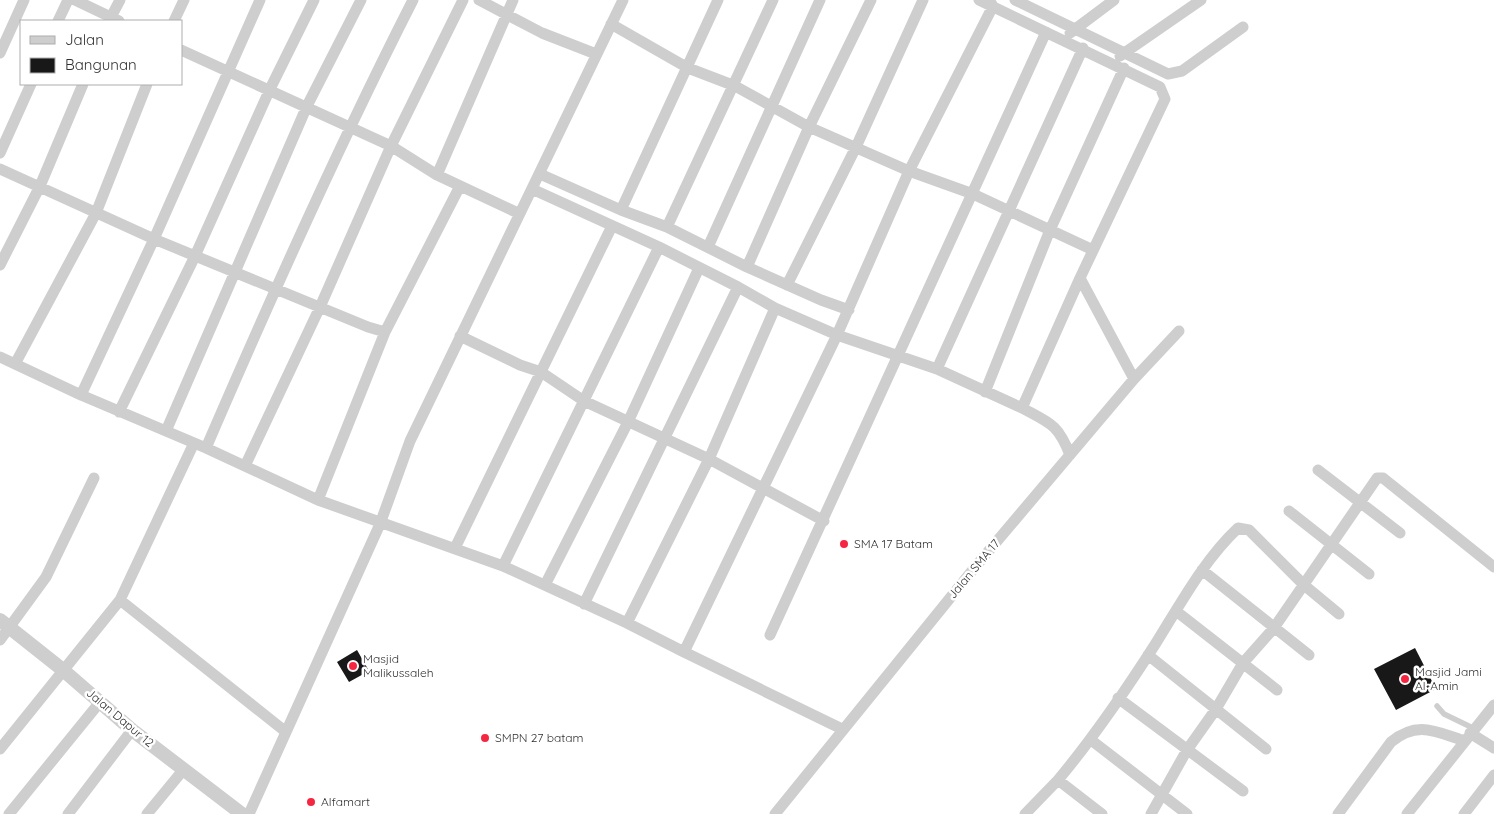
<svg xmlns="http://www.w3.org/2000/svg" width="1494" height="814" viewBox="0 0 1494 814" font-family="Quicksand,sans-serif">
<rect width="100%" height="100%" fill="#fff"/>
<path fill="#181818" d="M 1415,648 L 1436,689 L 1396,710 L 1374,669 Z
M 357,650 L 369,671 L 349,682 L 337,662 Z"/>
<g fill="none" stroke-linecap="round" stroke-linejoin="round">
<path stroke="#cecece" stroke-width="5.5" d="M 1437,706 L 1444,714 L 1475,729"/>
<path stroke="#cecece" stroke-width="11" d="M 75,0 L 119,21
M 479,0 L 542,33 L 596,54
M 1015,0 L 1168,74 L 1182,71 L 1243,27
M 58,21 L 68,0
M 109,21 L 120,0
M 174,21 L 184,0
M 611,24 L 688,68 L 735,86 L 809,127 L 909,171 L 973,194 L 1093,250
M 1070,33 L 1114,0
M 181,50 L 391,146 L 437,175 L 518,213
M 0,53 L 24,0
M 1120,56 L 1201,0
M 0,153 L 31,84
M 0,169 L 154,239 L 368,327 L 385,332
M 540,174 L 621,210 L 667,227 L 747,267 L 821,300 L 849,310
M 437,175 L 513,0
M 532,189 L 659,247 L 738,287 L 775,308 L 837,335 L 937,369 L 1022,408 L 1080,278 L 1165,99 L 1160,87 L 979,0
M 621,210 L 718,0
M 667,227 L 773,0
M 708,247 L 820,0
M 0,265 L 40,186 L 83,84
M 747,267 L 809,127 L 871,0
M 1080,278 L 1134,379
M 787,285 L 856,147 L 923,0
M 460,336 L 520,365 L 541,372 L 584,401 L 709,459 L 824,521
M 0,357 L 81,395 L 206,448 L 318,500 L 503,566 L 627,623 L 684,652 L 837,335 L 909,171 L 993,6 L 989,0
M 15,364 L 96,213 L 147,84
M 937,369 L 1083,48
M 985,392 L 1050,230 L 1124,68
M 81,395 L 154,239 L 260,0
M 1022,408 C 1050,423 1058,424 1070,455
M 119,412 L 195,256 L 270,89 L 314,0
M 166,431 L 307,106 L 361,0
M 206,448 C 271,297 338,147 413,0
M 245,466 L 320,307 L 391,146 L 463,0
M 1318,470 L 1400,533
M 318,500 L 385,332 L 460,186
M 1289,511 L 1369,574
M 455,548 L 612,226
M 503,566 L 659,247
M 1202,570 L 1309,655
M 545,585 L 628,422 L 699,268
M 120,600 L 286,732
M 584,604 L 738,287
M 1176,611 L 1277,690
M 627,623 L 709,459 L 775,308
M 770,635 L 1046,32
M 0,640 L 46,577 L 94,478
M 684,652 L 842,729
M 1148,655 L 1266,749
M 1118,698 L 1243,791
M 1470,733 L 1494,748
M 1091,740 L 1187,814
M 0,749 L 120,600 L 194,443
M 1058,780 C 1094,737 1126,690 1156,643 C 1181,603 1204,560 1238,528 L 1249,530 L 1304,585 L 1339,614
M 9,814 L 100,702
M 68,814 L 132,730
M 147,814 L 184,769
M 249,814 L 380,524 L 410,441 L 623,0
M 775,814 L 976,566 L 1134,379 L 1179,331
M 1025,814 L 1058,780 L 1102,814
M 1151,814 L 1187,750 L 1216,709 L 1243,663 L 1274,628 L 1377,478 L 1383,478 L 1494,567
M 1338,814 L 1391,742 C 1418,720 1436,732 1465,741
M 1407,814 L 1494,705
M 1464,814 L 1494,775"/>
<path stroke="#cecece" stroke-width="14" d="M 0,620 L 63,670 L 132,730 L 242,814"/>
</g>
<g fill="#f62541" stroke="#fff" stroke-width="2">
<circle cx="844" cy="544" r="5"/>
<circle cx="353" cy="666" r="5"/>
<circle cx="1405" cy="679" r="5"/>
<circle cx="485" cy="738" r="5"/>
<circle cx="311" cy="802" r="5"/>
</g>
<g text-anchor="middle" stroke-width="5" stroke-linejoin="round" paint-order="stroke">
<g font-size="12" fill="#313131" stroke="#fff" text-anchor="start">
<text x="854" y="548">SMA 17 Batam</text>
<text x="363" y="663">Masjid<tspan x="363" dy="14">Malikussaleh</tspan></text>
<text x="1415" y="676">Masjid Jami<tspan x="1415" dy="14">Al-Amin</tspan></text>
<text x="495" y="742">SMPN 27 batam</text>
<text x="321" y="806">Alfamart</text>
</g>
<g font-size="12" fill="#313131" stroke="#fff">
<text transform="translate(974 569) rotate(-50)" y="4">Jalan SMA 17</text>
<text transform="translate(120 718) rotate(40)" y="4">Jalan Dapur 12</text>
</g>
</g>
<rect x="20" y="20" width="162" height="65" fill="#ffffff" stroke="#adadad"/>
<rect x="30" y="36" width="25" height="8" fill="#cecece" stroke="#adadad"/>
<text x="65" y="45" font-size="15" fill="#313131">Jalan</text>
<rect x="30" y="58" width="25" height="15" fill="#181818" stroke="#adadad"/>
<text x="65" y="70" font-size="15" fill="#313131">Bangunan</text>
</svg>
